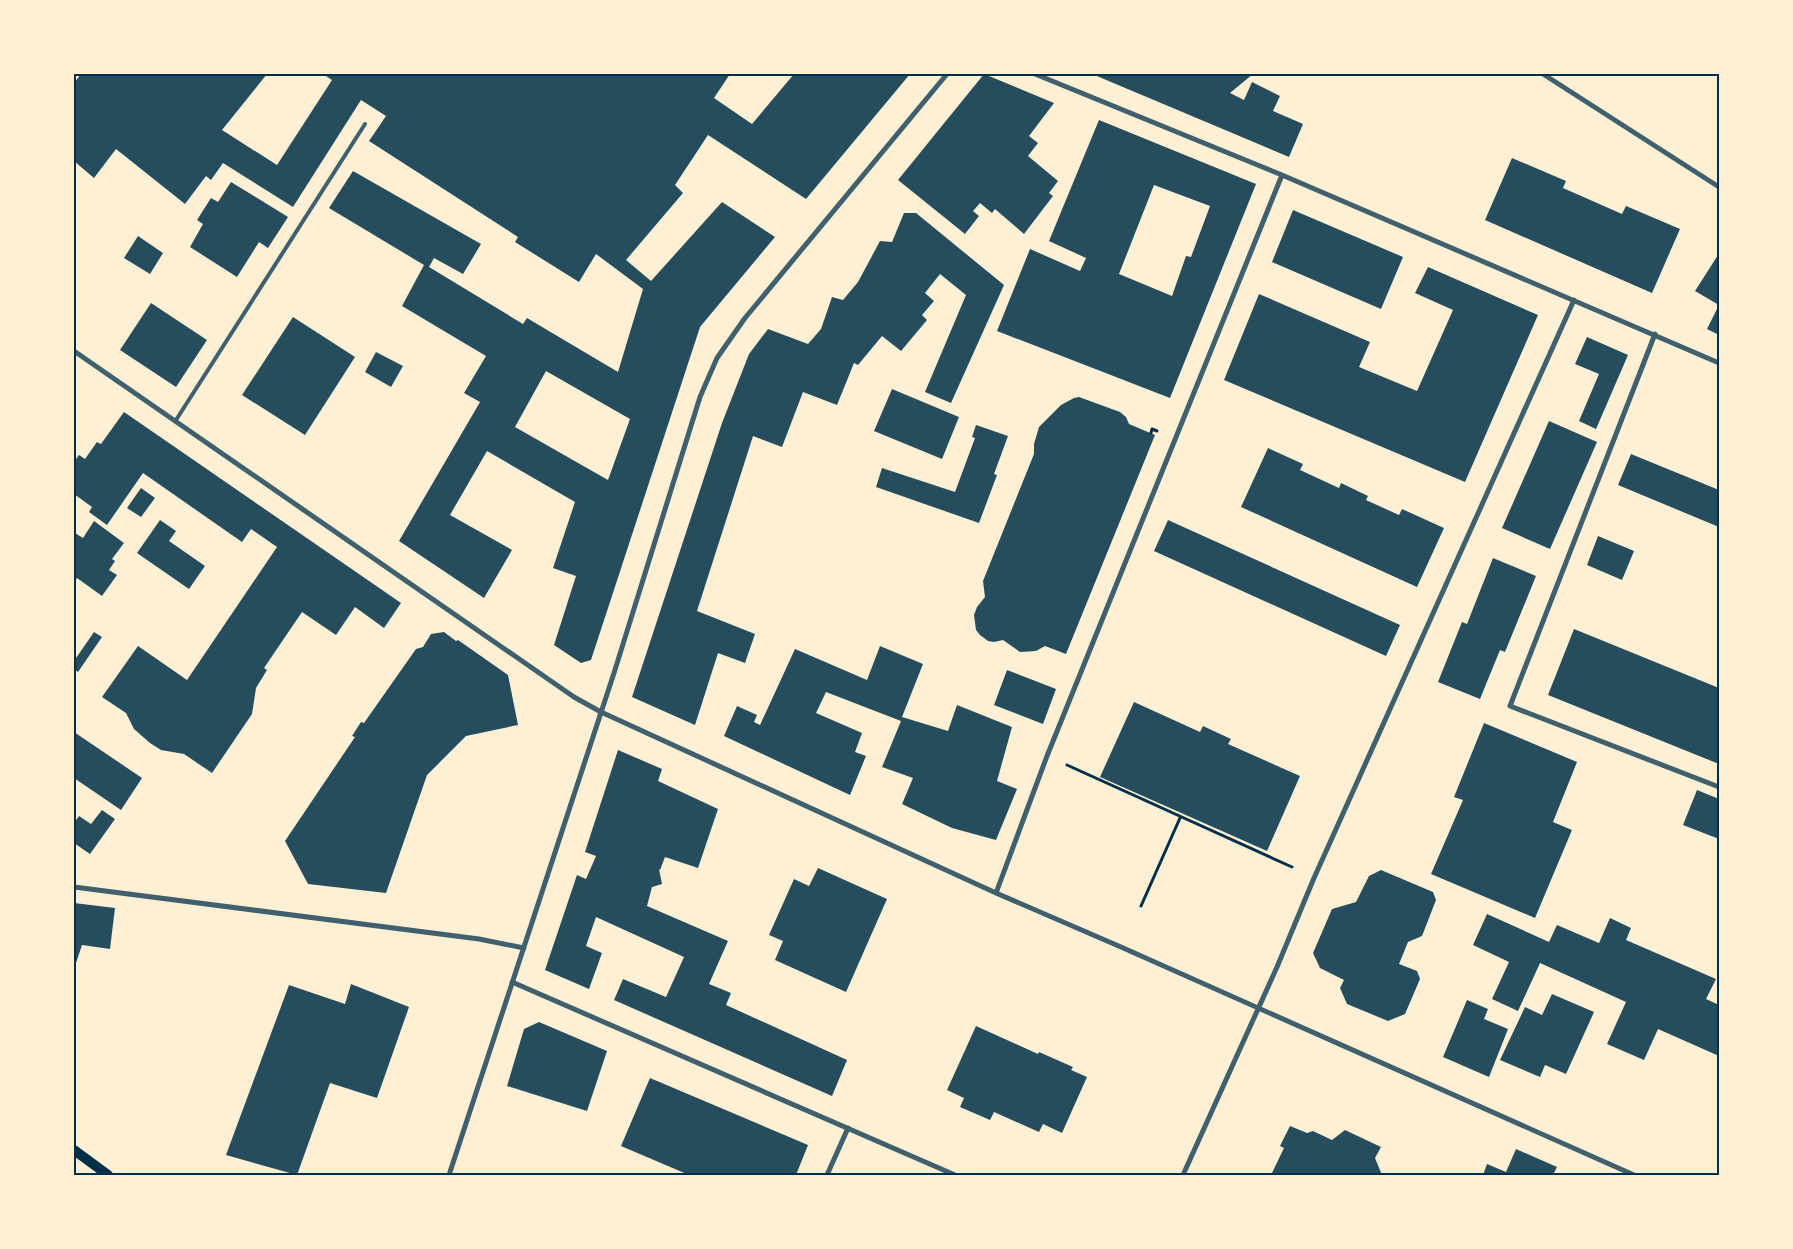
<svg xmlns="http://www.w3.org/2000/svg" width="1793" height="1249" viewBox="0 0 1793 1249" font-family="Karla,sans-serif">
<rect width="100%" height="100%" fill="#fdf0d5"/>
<path fill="#264d5e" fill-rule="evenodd" d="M 81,74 L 267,74 L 222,130 L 277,165 L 332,80 L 323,74 L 730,74 L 714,98 L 752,124 L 794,74 L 910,74 L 806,199 L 708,135 L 675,185 L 683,193 L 626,260 L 651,281 L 722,202 L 775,237 L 700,327 L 591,660 L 581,663 L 554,645 L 576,576 L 553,568 L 575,502 L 487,451 L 450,515 L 512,550 L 484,598 L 399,541 L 480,402 L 464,393 L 486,356 L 402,306 L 424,265 L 329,208 L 353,171 L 481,244 L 463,274 L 434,258 L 429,267 L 523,324 L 527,318 L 618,372 L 643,289 L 596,254 L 579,282 L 515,242 L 518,237 L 369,141 L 386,116 L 361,100 L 293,207 L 223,163 L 211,180 L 206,176 L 185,204 L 116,149 L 94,178 L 74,161 L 74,83 ZM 546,371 L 630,419 L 608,480 L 515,427 Z
M 984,74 L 1054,103 L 1029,136 L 1038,143 L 1028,156 L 1058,181 L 1049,193 L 1053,196 L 1024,234 L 995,209 L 992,213 L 980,203 L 973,211 L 979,216 L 965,234 L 898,180 Z
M 1092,74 L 1253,74 L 1230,93 L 1244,100 L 1252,82 L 1280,96 L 1273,111 L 1303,124 L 1289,157 Z
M 1099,120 L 1256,184 L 1170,398 L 997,331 L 1030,249 L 1080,271 L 1086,258 L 1049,241 ZM 1154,185 L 1210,206 L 1191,257 L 1186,256 L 1172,296 L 1119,274 Z
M 1512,158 L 1566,181 L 1563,188 L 1622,214 L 1626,206 L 1680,229 L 1652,293 L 1485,220 Z
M 231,182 L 288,217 L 268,248 L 259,242 L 237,277 L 190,247 L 203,224 L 197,220 L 211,198 L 218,202 Z
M 1293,210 L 1403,257 L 1381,309 L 1272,262 Z
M 904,213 L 916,213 L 1004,285 L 951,403 L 925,392 L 966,295 L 940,274 L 925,293 L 934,301 L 922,315 L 927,320 L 901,351 L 882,336 L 858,365 L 854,363 L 837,405 L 803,392 L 782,447 L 753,436 L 697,611 L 755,634 L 745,663 L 718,653 L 695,725 L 632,697 L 722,423 L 749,354 L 768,329 L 808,344 L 821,329 L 832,297 L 843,300 L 858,282 L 880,241 L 892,242 Z
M 138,236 L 163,253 L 150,274 L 124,258 Z
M 1718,255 L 1719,256 L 1719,305 L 1695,291 Z
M 1428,267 L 1538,315 L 1465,482 L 1224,380 L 1259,294 L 1370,342 L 1359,367 L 1417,391 L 1453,310 L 1415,293 Z
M 151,303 L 207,340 L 176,387 L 120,350 Z
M 1719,305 L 1719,335 L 1707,329 Z
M 293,317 L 355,357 L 305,435 L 242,395 Z
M 1587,337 L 1628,355 L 1596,429 L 1579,421 L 1599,374 L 1575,364 Z
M 376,352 L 403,366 L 391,387 L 365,372 Z
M 892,389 L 959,417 L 942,459 L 874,431 Z
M 1079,397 L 1120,412 L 1126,417 L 1129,424 L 1155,435 L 1066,654 L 1045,646 L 1036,651 L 1020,652 L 1003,640 L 994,642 L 988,641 L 980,635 L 976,630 L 974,615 L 977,607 L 985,597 L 983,581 L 1034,454 L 1034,444 L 1039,427 L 1061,405 L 1074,398 Z
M 124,412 L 401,603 L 384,628 L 355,607 L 336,635 L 302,612 L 264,668 L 267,670 L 256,688 L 252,714 L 212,773 L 184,754 L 161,750 L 150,743 L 134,729 L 126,713 L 102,697 L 138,646 L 187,680 L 277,547 L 251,529 L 242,542 L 143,473 L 107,525 L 89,512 L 92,507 L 74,494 L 74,462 L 79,455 L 85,459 L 97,442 L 101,444 Z
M 1549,421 L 1597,442 L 1550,549 L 1502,528 Z
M 976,425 L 1008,436 L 994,474 L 997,475 L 979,523 L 876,487 L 882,468 L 955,492 L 975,438 L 972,437 Z
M 1268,448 L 1303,464 L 1300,470 L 1339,488 L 1341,483 L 1368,496 L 1366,500 L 1399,515 L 1402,509 L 1444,528 L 1417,587 L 1241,507 Z
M 1631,454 L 1719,490 L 1719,527 L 1618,485 Z
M 141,488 L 155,498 L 141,517 L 127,508 Z
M 160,520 L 176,531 L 169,541 L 205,566 L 189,589 L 137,553 Z
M 1168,520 L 1400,625 L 1386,656 L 1154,551 Z
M 94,521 L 124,543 L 112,559 L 115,561 L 109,570 L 117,575 L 102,596 L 77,578 L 74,583 L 74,535 L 75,533 L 83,538 Z
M 1598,536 L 1634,551 L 1622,580 L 1587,565 Z
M 1493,558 L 1536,576 L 1505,652 L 1500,650 L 1480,699 L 1438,682 L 1462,622 L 1467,624 Z
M 1574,629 L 1719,688 L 1719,764 L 1548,695 Z
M 94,632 L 102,637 L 78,672 L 74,669 L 74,661 Z
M 444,632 L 456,641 L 458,640 L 508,675 L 518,725 L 466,736 L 427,775 L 386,893 L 308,884 L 285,841 L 355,737 L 352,736 L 361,722 L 364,723 L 416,649 L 423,647 L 431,634 Z
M 880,646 L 923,664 L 902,717 L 948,731 L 957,705 L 1012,727 L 997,781 L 1017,789 L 996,840 L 952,828 L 902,804 L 913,778 L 882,767 L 901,721 L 826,692 L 816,713 L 862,733 L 855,752 L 866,756 L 850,795 L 724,736 L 737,706 L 757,715 L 754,722 L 760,725 L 795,649 L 867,680 Z
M 1007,670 L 1056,689 L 1043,724 L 994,705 Z
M 1134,702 L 1200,732 L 1203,726 L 1231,739 L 1228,744 L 1300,776 L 1267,851 L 1100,777 Z
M 1484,723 L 1577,762 L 1553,822 L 1572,830 L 1535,918 L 1431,874 L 1463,800 L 1454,797 Z
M 74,732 L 142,778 L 121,810 L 74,778 Z
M 618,750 L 662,769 L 658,781 L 718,809 L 698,868 L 665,857 L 660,870 L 659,869 L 662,884 L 652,887 L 647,906 L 728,941 L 709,984 L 731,993 L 726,1005 L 847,1060 L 832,1096 L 614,1000 L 623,979 L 666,997 L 684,957 L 596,917 L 586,946 L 602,953 L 589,989 L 545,970 L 577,875 L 586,879 L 596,856 L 585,852 Z
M 1697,790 L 1719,799 L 1719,839 L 1683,825 Z
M 102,810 L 115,819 L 90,854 L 74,843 L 74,823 L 79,816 L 91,824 Z
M 818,868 L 887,899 L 846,992 L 775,960 L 783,941 L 769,935 L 794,879 L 809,886 Z
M 1381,870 L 1433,892 L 1436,900 L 1422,936 L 1408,942 L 1399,964 L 1417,971 L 1420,979 L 1405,1014 L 1388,1021 L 1347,1004 L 1340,988 L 1344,980 L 1320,968 L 1313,953 L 1332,909 L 1356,902 L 1369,876 Z
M 74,903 L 115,908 L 110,949 L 82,945 L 74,969 Z
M 1487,914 L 1549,942 L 1557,925 L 1599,943 L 1610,918 L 1631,928 L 1626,940 L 1716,979 L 1706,999 L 1719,1005 L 1719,1056 L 1658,1029 L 1644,1060 L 1607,1044 L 1626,1002 L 1540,963 L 1518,1011 L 1492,999 L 1509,962 L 1473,945 Z
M 351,984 L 409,1007 L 377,1098 L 330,1083 L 297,1175 L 226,1155 L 289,985 L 345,1004 Z
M 1552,994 L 1594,1012 L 1566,1074 L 1545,1065 L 1540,1077 L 1500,1060 L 1525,1007 L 1542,1015 Z
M 1467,1000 L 1488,1009 L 1484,1019 L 1508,1029 L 1489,1077 L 1443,1057 Z
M 539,1022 L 607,1051 L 587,1111 L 507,1086 L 524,1029 Z
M 976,1026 L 1038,1054 L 1039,1052 L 1073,1067 L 1071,1070 L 1087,1077 L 1062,1133 L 1043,1124 L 1039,1132 L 994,1112 L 990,1120 L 960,1107 L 964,1098 L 947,1090 Z
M 650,1078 L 808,1145 L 796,1175 L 689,1175 L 621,1146 Z
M 1290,1126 L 1307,1133 L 1313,1131 L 1332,1140 L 1345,1130 L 1381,1147 L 1375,1158 L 1382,1175 L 1271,1175 L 1284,1148 L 1280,1146 Z
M 1516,1149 L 1557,1167 L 1553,1175 L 1483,1175 L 1487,1164 L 1506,1172 Z"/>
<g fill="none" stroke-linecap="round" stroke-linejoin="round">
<path stroke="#003049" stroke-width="3" d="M 1151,433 L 1152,429 L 1157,431
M 1067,765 L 1292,867
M 1141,906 L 1180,818"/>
<path stroke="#3f606c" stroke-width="4" d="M 176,420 L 365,124"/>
<path stroke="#3f606c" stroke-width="5" d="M 1035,74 L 1282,175 L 1719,363
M 1543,74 L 1719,187
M 1655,334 L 1510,706 L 1719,787
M 74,351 L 574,697 L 601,712 L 996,893 L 1121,947 L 1634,1175
M 74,887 L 479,939 L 524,948
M 996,893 L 1047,756 L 1282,175
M 512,982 L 955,1175
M 449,1175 L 614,673 L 700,397 L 717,358 L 745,318 L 947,74
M 827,1175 L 848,1128
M 1183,1175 L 1277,967 L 1314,878 L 1574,300"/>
<path stroke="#003049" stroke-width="10" d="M 74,1150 L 108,1175"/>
</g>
<rect width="1793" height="1249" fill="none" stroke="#fdf0d5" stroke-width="150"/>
<rect x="75" y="75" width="1643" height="1099" fill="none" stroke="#003049" stroke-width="2"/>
</svg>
